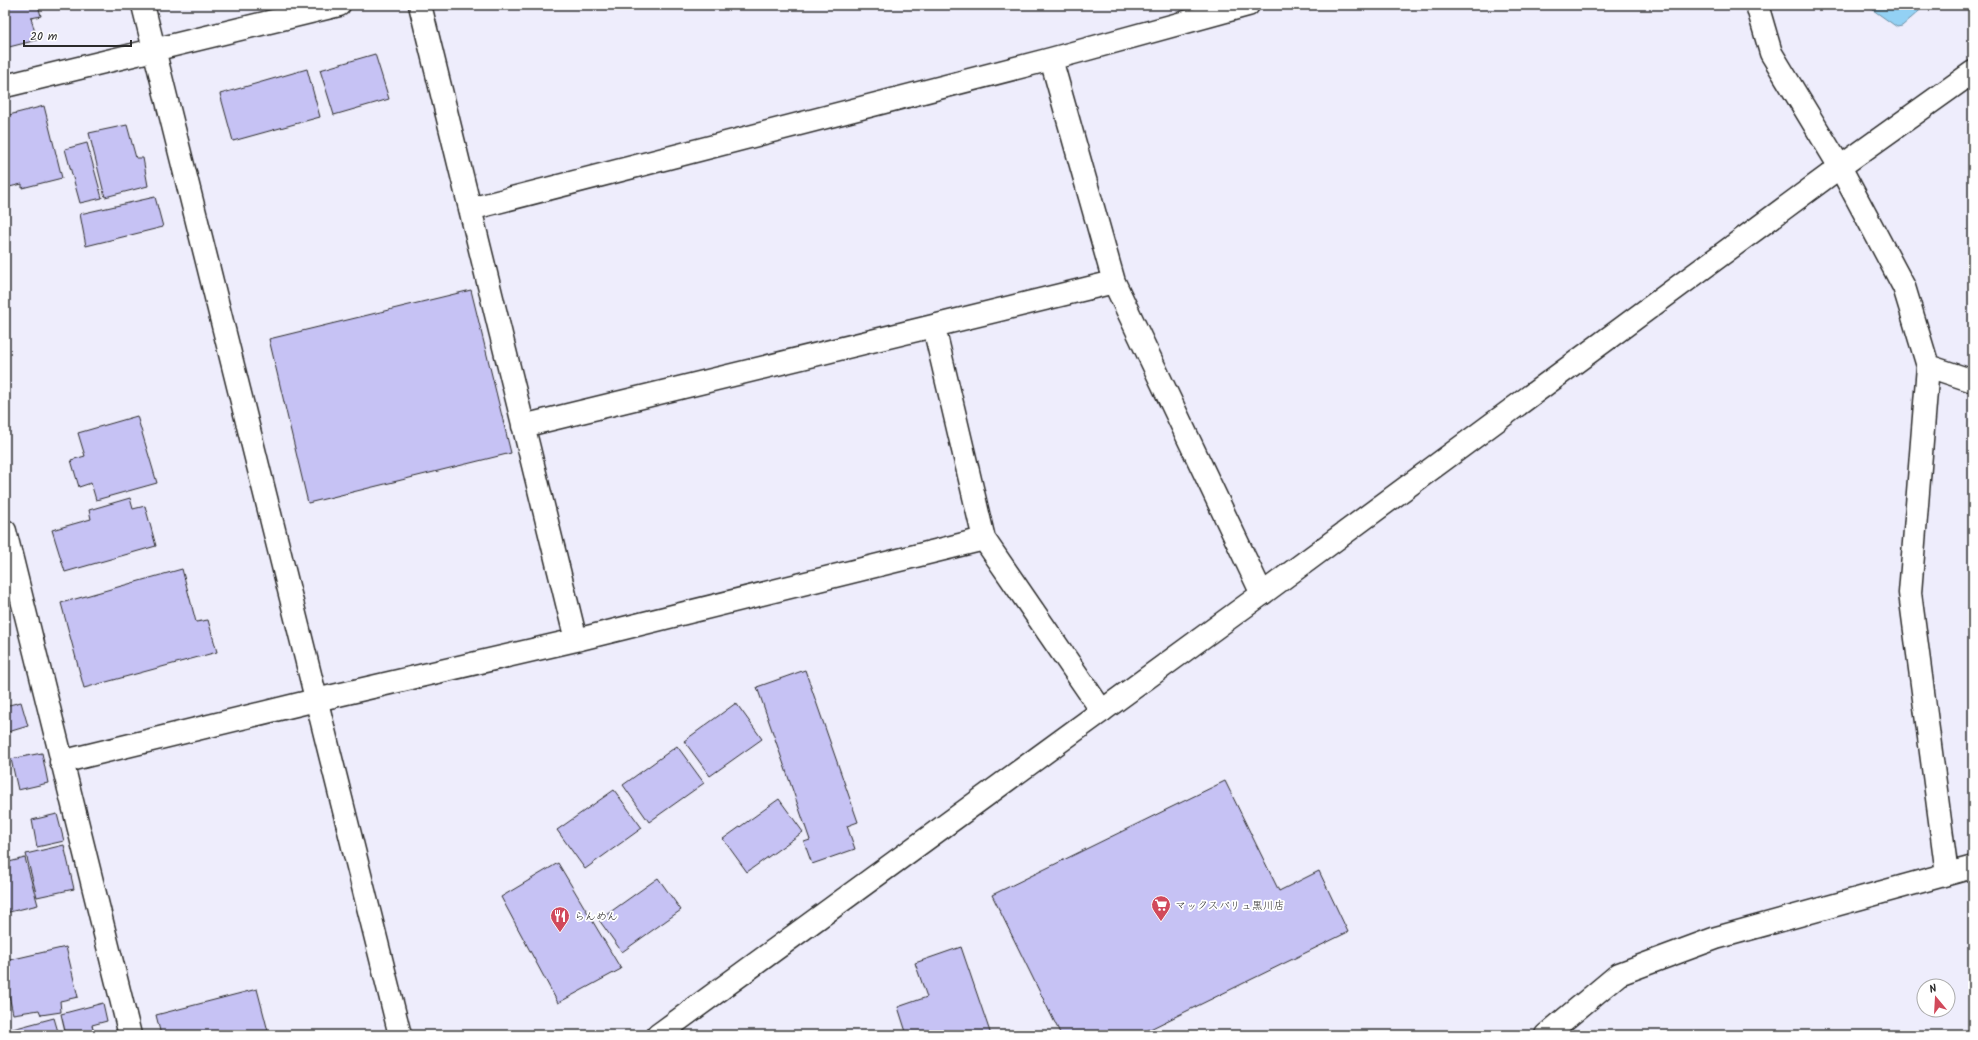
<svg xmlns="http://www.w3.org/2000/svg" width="1978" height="1040" viewBox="0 0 1978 1040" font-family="Kalam,'Klee One',sans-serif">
<rect width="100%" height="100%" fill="#eeedfc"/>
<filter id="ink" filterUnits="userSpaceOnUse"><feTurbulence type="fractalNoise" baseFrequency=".025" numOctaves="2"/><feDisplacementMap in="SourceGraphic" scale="8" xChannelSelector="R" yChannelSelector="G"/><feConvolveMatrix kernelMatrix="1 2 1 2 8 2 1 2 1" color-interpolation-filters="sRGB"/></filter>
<g filter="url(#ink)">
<path fill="#93d1f4" stroke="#698fa4" d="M 1866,5 L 1926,5 L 1902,26 L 1897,27 Z"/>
<path fill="#c6c2f4" stroke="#2b2b2b" d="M 5,5 L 38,5 L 41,16 L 31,18 L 37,40 L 5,48 Z
M 375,54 L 389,99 L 334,115 L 320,70 Z
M 307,69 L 320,117 L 233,141 L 220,94 Z
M 44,106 L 62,178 L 22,188 L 22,184 L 5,188 L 5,116 Z
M 127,125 L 136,158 L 143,158 L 148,186 L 105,197 L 89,133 Z
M 87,143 L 102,198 L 80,203 L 65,149 Z
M 155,197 L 163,227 L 86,246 L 80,214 Z
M 471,290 L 511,453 L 308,503 L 269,339 Z
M 137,416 L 157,483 L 96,500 L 91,483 L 79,487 L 71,460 L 85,456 L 78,433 Z
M 130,498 L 133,509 L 145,506 L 156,546 L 65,572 L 52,530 L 91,519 L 89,510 Z
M 182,569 L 196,622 L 208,620 L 217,652 L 84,688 L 61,603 Z
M 805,670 L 858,822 L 847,826 L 855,849 L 812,864 L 804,842 L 810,840 L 757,687 Z
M 21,702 L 28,726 L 5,733 L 5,706 Z
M 736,703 L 762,739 L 710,776 L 684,741 Z
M 677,746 L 704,783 L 649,822 L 623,785 Z
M 42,753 L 48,783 L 18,790 L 11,759 Z
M 1225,781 L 1279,891 L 1319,871 L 1348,932 L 1138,1035 L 1061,1035 L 992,895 Z
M 614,790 L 642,828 L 585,869 L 557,830 Z
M 779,799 L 803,832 L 747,872 L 723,839 Z
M 57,814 L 64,841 L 37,847 L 32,820 Z
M 64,845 L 74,889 L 37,897 L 26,854 Z
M 25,858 L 38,905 L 5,913 L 5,863 Z
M 558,863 L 621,969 L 558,1003 L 501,897 Z
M 658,878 L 681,910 L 622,952 L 599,920 Z
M 66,947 L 78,997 L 60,1001 L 61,1012 L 41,1015 L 39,1010 L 13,1014 L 5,977 L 5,961 Z
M 961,947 L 991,1035 L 907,1035 L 898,1007 L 927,997 L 915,963 Z
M 257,989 L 269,1035 L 161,1035 L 156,1015 Z
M 103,1003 L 107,1021 L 92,1025 L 95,1035 L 66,1035 L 61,1014 Z
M 54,1018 L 59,1035 L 11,1035 L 9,1030 Z"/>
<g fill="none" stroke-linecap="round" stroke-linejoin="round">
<g stroke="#2b2b2b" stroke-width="25">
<path id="street" d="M 420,5 L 576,640
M 1757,5 L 1771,53 L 1840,167 L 1904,287 L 1928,366 L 1973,381
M 1051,59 L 1114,282 L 1262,594
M 5,86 L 339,5
M 470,209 L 1051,59 L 1248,5
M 934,327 L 984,539
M 1928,366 L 1910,593 L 1947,874
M 523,426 L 1114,282
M 5,531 L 130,1035
M 61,762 L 316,700 L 576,640 L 984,539 L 1102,711
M 1546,1035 L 1619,974 L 1716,938 L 1973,867"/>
</g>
<g stroke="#2b2b2b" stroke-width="25">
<path id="secondary" d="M 143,5 L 400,1035
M 658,1035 L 1262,594 L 1840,167 L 1973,72"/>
</g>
<use href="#street" stroke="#fff" stroke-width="22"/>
<use href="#secondary" stroke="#fff" stroke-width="22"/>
</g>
</g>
<defs>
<g id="supermarket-pin" transform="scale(1)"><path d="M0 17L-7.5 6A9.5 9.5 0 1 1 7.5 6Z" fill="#d1495b" stroke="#fff"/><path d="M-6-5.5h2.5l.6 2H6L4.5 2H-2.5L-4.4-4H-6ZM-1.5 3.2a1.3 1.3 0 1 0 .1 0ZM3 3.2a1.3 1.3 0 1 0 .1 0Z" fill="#fff"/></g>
<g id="restaurant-pin" transform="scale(1)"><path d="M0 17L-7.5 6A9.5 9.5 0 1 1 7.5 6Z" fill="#d1495b" stroke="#fff"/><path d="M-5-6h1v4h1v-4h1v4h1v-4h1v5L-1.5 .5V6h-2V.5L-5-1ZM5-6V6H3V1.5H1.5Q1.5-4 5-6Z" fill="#fff"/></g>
</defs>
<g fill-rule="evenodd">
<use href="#supermarket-pin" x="1161" y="905"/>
<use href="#restaurant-pin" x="560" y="916"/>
</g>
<g text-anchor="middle" stroke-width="3.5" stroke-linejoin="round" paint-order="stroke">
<g font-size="11" fill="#2b2b2b" stroke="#fff" text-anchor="start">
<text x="1175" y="909">マックスバリュ黒川店</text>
<text x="574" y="920">らんめん</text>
</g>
</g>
<rect width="1978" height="1040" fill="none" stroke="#fff" stroke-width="20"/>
<rect x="10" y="10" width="1958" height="1020" fill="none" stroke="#2b2b2b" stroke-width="1.5" filter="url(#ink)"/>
<g transform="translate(1936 998) rotate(342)"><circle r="19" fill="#ffffff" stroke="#aaaaaa"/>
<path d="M0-3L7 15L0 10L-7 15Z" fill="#d1495b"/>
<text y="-6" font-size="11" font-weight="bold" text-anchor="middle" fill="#2b2b2b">N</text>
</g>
<path d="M24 40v6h107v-6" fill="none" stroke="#2b2b2b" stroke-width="2"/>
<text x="30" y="40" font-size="12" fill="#2b2b2b" stroke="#ffffff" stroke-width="3" paint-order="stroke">20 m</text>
</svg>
